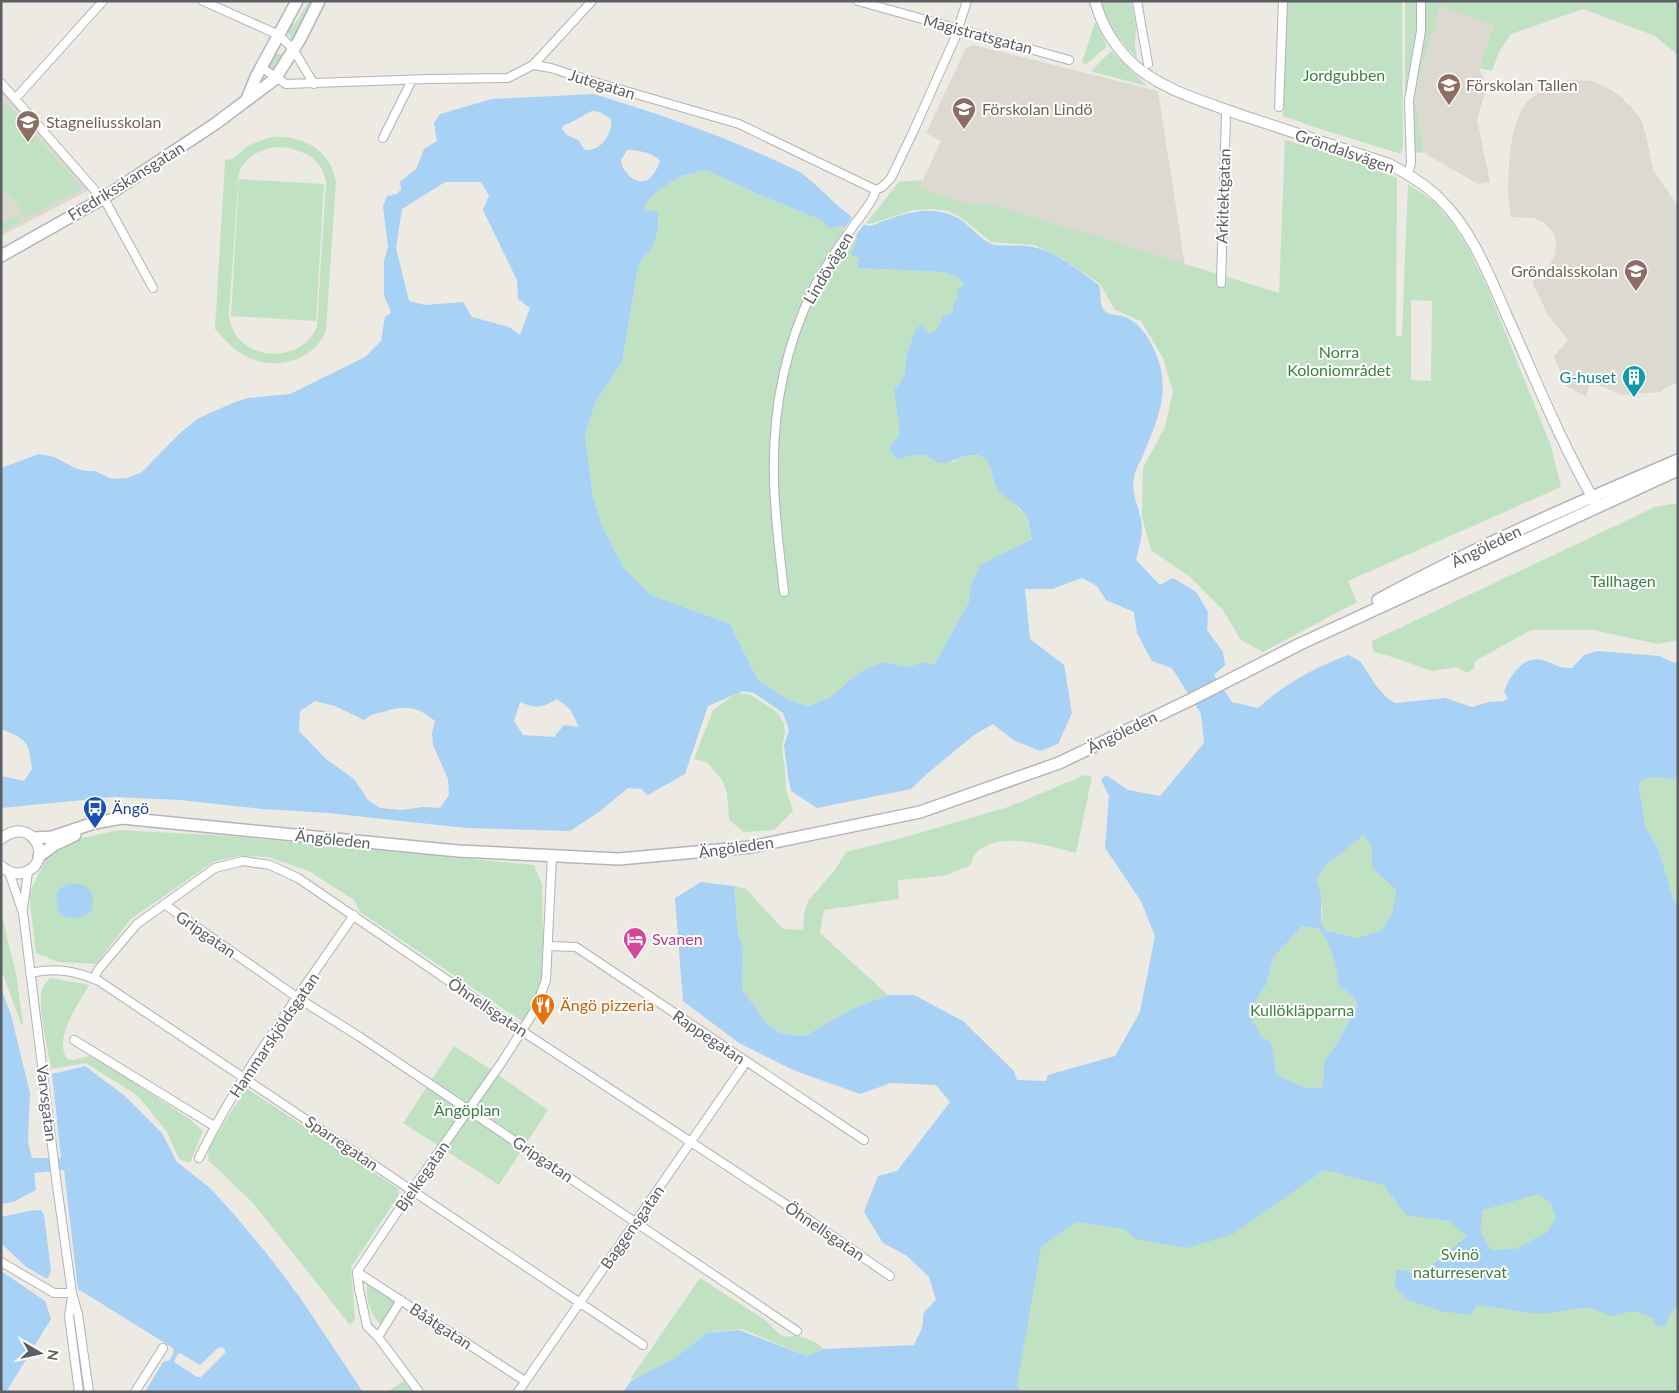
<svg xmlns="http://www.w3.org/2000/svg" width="1679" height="1393" viewBox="0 0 1679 1393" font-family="Lato,sans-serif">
<rect width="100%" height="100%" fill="#eceae3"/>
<path fill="#dcd9d1" d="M 1440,5 L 1494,25 L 1479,68 L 1487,86 L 1477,120 L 1490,182 L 1478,184 L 1424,153 L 1414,93 Z
M 974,45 L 1158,91 L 1185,265 L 994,205 L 967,204 L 919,188 L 941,141 L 926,133 L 966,48 Z
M 1567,80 L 1592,81 L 1606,87 L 1618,94 L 1632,108 L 1641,119 L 1646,135 L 1653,170 L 1678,206 L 1678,382 L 1661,390 L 1661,392 L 1622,395 L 1591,382 L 1586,396 L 1566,386 L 1554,356 L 1568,340 L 1548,315 L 1532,282 L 1549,267 L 1555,254 L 1556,242 L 1553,232 L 1543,222 L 1534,218 L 1511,217 L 1508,192 L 1509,162 L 1513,132 L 1521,111 L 1527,102 L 1542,90 Z
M 1,83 L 93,188 L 1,236 Z"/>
<path fill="#c1e1c3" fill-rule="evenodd" d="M 309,1 L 316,1 L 295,44 C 288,35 285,30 290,19 L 295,24 Z
M 1101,1 L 1131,1 L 1136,27 L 1135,45 L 1137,58 C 1120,42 1107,24 1101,1 Z
M 1286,1 L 1402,1 L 1403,145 L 1401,154 L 1314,127 L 1283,116 Z
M 1405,1 L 1678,1 L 1678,55 L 1655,36 L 1583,9 L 1511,34 L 1499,52 L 1492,71 L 1479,68 L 1494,25 L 1440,6 L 1414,93 L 1424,153 L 1405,151 Z
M 1095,22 L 1105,41 L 1106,47 L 1087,64 L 1082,63 Z
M 1111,51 L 1147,86 L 1093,72 L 1092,70 Z
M 275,54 L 289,54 L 275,75 L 269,69 L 268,65 Z
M 7,104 L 82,188 L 25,219 L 18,203 L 1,188 L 1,107 Z
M 271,137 C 302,135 330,149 336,181 L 326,330 C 315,361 276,371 247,357 C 235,351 224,339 215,329 L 225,160 L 233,159 L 249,145 ZM 280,147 C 302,149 322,158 326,182 L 317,326 C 301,368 232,361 229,314 L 239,172 C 248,155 262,148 280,147 Z
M 1285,140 L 1347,158 L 1397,178 L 1396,336 L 1402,336 L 1408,184 L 1433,201 L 1452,223 L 1467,246 L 1488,289 L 1551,446 L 1561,487 L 1348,581 L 1357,602 L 1263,652 L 1241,640 L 1222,609 L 1190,577 L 1151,550 L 1142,517 L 1143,468 L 1165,427 L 1173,391 L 1163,358 L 1141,321 L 1115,310 L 1100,284 L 1063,259 L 1034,245 L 991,242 L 960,217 L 948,211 L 934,209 L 913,210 L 870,224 L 866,223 L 899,182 L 922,180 L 919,188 L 967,204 L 994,205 L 1279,293 ZM 1411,300 L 1432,301 L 1431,381 L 1411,380 Z
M 706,170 L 760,195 L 821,220 L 830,229 L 841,225 L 857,237 L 852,254 L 859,258 L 857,268 L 944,272 L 956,276 L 964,283 L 961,286 C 959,298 958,313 944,315 L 935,331 L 929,333 L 916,328 L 907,353 L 904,377 L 894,390 L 900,434 L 888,449 L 898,460 L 908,456 L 926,455 L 931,460 L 953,462 L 968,455 L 981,456 L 987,459 L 997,487 L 1026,516 L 1032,539 L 980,566 L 970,586 L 969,602 L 934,665 L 924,662 L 906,667 L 884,662 L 859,672 L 829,698 L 808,706 L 789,700 L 758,680 L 730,624 L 651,595 L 623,567 L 602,525 L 593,497 L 585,435 L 595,403 L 622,362 L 639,263 L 653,247 L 656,211 L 646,210 L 645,204 L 655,193 L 681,176 Z
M 239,179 L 324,184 L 316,321 L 231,316 Z
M 19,215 L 22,221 L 1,232 L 1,223 Z
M 1678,503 L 1678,640 L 1658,644 L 1593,630 L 1531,630 L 1475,661 L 1474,669 L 1467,673 L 1457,667 L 1432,671 L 1389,656 L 1373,652 L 1372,641 L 1655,507 Z
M 737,693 L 751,695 L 778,713 L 784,723 L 785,732 L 782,748 L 785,769 L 786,789 L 793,811 L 774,830 L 744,832 L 729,820 L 727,792 L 722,780 L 707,762 L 694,759 L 713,710 Z
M 1085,775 L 1092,777 L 1076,853 C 1049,846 1000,830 977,852 C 974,855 972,861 970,866 L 943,876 L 898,880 L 899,899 L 824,910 L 820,933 L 888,995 L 852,1009 L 805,1036 L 792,1035 L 778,1032 L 767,1024 L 742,989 L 743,949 L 738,933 L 734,886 L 746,889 L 783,929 L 803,930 L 804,914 L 808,901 L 835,870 L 846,852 L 902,838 L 1008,807 Z
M 1654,777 L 1678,780 L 1678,905 L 1674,901 L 1657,845 L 1646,830 L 1639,786 L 1642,780 Z
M 119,830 L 229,836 L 534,865 L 542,884 L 544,981 L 523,1022 L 360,912 L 354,900 L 309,871 L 268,857 L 239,856 L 213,862 L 131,919 L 96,964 L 58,962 L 36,953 L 29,894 L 46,859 L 67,841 Z
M 1364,835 L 1371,846 L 1372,868 L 1396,890 L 1392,914 L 1381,931 L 1356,938 L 1327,931 L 1321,923 L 1322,910 L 1317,881 L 1327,863 L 1338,856 Z
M 1,912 L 16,974 L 23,1023 L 22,1026 L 1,969 Z
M 1302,926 C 1306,926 1313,926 1317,928 C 1332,934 1336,972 1339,986 L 1350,994 L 1358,1005 L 1336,1045 L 1324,1061 L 1323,1087 L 1306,1088 L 1277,1075 L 1271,1042 L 1261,1036 L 1247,1013 L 1267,983 L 1273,958 Z
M 51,978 L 89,985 C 79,1003 53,1038 67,1059 L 73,1060 L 90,1056 L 103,1062 L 188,1118 L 203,1131 L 190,1163 L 179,1159 L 167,1132 L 138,1096 L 86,1063 L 51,1069 C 48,1049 39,1013 41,994 C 42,987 46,982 51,978 Z
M 454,1046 L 487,1067 L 548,1110 L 499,1185 L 403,1123 Z
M 246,1088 L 399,1189 L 399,1195 L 351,1267 L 355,1319 L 350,1325 L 253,1203 L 208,1160 L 209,1147 Z
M 1128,1142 L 1283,1198 L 1324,1170 L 1342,1175 L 1678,1179 L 1678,1392 L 1001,1392 L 1023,1269 Z
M 700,1278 L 765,1320 L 779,1334 L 787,1337 L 797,1335 L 815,1342 L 824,1349 L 807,1356 L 742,1329 L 707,1333 L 675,1358 L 634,1380 L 631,1378 Z
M 367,1285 L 371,1285 L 394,1301 L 395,1305 L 382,1326 C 371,1317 365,1299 367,1285 Z
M 405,1380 L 412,1392 L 387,1392 Z"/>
<path fill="#a8d1f6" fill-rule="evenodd" d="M 594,94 C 651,112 708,130 763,155 C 774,160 786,165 798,171 C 816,181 852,225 870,226 C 899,215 932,201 961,220 C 970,226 982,240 991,244 C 1000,247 1021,244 1033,247 C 1057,252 1079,271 1099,285 C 1102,293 1098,302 1104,310 C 1108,316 1116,314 1122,316 C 1139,321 1149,337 1156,354 C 1171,391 1158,418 1144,453 C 1141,461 1135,469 1134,478 C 1131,491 1138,507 1141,519 C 1144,532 1139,547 1136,560 L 1160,585 L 1173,578 L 1196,592 L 1208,612 L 1207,630 L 1223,652 L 1225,665 L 1214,675 L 1232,702 L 1258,708 C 1286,683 1312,669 1348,655 L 1360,661 L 1377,687 L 1387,698 L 1395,703 L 1445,698 L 1472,707 L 1489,702 L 1503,701 L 1508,698 L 1504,692 C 1509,677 1523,655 1542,660 C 1555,663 1557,669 1572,668 L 1584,655 L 1598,651 L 1659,656 L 1674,663 L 1678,661 L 1678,780 L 1654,777 L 1642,780 L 1639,786 L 1646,829 L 1657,845 L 1674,901 L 1678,905 L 1678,1305 L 1669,1316 L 1665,1327 L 1655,1325 L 1653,1318 L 1635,1311 L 1610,1316 L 1590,1307 L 1539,1314 L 1477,1305 L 1470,1315 L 1440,1311 L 1406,1299 L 1395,1287 L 1396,1270 L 1422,1274 L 1467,1236 L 1449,1221 L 1406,1215 L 1384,1185 L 1324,1170 L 1233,1234 L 1187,1248 L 1135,1239 L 1125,1229 L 1076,1222 L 1041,1247 L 1017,1385 L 1021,1392 L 623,1392 L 631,1381 L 675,1358 L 707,1333 L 739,1330 L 807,1356 L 824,1349 L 914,1345 L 922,1328 L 924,1312 L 936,1300 L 929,1277 L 907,1256 L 883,1243 L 864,1212 L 878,1176 L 897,1171 L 950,1102 L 936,1085 L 891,1083 L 860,1094 L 793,1070 L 739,1043 L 683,1001 L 675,898 L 701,882 L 734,886 L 738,933 L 743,949 L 742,989 L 767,1024 L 778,1032 L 792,1035 L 805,1036 L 852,1009 L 888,995 L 914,995 L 963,1021 L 1014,1071 L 1017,1080 L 1046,1081 L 1048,1075 L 1115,1056 L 1140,1012 L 1155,936 L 1141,901 L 1105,848 L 1109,796 L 1101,780 L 1106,775 L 1128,790 L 1160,796 L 1204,743 L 1201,714 L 1172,668 L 1152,661 L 1137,633 L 1134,612 L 1106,600 L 1097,586 L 1082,578 L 1052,589 L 1025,589 L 1030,639 L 1064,665 L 1072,713 L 1058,744 L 1040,751 L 1013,740 L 993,724 L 974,735 L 928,773 L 911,789 L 817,808 L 791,791 L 788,777 L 784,745 L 789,730 L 783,713 L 754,693 L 743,691 L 708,706 L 685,774 L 648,795 L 641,789 L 628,788 L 599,812 L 570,831 L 466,828 L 328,813 L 263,809 L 180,800 L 113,797 L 1,808 L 1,776 L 24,781 L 32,769 C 29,742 27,739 1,729 L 1,468 L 39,454 L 54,457 L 77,469 L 87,471 L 95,471 L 112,479 L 127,478 L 142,472 L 180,433 L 199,418 L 235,402 L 248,398 L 290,394 L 365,357 L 381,341 L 385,317 L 391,313 L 384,295 L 384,261 L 388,247 L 383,207 L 387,196 L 397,194 L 401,189 L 400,182 L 416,169 L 424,149 L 437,141 L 434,123 L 440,114 L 492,99 ZM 592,111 L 600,112 L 611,119 C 613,134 600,152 585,150 L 578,140 L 567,135 L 562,129 L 564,125 C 575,122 582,115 592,111 ZM 627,150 C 637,150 655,153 660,161 C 658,166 655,174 650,178 C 637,188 622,172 621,160 ZM 706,170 L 760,195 L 821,220 L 830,229 L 841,225 L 857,237 L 851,255 L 859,258 L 857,268 L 944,272 L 956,276 L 964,283 L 957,291 L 959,299 L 954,303 L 953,311 L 949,314 L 944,315 L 935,331 L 929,333 L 924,330 L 922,325 L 916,328 L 907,353 L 904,377 L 894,390 L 900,434 L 888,449 L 898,460 L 908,456 L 926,455 C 947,475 959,450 980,456 C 991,458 992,477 996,486 C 1002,498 1019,504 1026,516 C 1029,522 1030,532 1032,539 L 980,565 L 970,587 L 969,602 L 934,665 L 924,662 L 906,667 L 884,662 L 859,672 L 829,698 L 808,706 L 789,700 L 758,680 L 730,624 L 651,595 L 623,567 L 602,525 L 593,497 L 585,435 L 595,403 L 622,362 L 639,263 L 653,247 L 658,228 L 658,213 L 656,211 L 646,210 L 645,204 L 655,193 L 681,176 ZM 445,182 L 481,182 L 489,196 L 483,210 L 517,280 L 518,299 L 530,308 L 520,335 L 509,327 L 472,317 L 463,302 L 425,305 L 409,301 L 396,248 L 402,209 ZM 557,699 L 570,709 L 579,727 L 564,725 L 554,737 L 523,735 L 514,721 L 520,702 C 537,709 541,708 557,699 ZM 315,701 L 335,706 L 364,720 C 373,713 375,714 386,711 C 407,705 418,707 435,721 L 432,733 L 433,745 L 448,779 L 449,795 L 440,808 L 423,807 L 401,810 L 380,808 L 368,800 L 354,779 L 326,759 L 299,731 L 300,711 ZM 1364,835 L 1371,846 L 1372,868 L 1396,890 L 1392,914 L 1381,931 L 1356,938 L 1327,931 L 1321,923 L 1321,896 L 1317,880 L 1327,863 L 1338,856 ZM 1302,926 L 1318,928 C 1333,944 1335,966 1339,986 L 1350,994 L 1358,1005 L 1336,1045 L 1324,1061 L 1323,1087 L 1306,1088 L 1277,1075 L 1271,1042 L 1261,1036 L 1248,1013 L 1267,983 L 1273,958 ZM 1539,1194 L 1551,1204 L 1556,1219 L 1546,1233 L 1515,1249 L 1491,1250 L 1480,1231 L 1483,1210 Z
M 75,883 C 92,886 96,896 91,911 C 79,919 72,921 60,914 C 53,896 55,886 75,883 Z
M 1,988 L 11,1015 L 30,1093 L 28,1142 L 32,1158 L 61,1158 L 52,1074 L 85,1066 L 125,1096 L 162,1133 L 177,1162 L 210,1188 L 232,1212 L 268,1255 L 301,1299 L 363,1392 L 145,1392 L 163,1362 L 170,1360 L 174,1352 L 173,1348 L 78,1289 L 64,1170 L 34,1173 L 36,1190 L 13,1202 L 1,1204 ZM 222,1347 L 225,1350 L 225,1353 L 201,1377 L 197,1377 L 174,1362 L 177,1355 L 180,1353 L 200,1365 L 218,1348 Z
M 41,1210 L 44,1215 L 51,1271 L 48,1278 L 45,1278 L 25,1266 L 1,1243 L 1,1217 L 29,1211 Z
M 1,1271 L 45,1301 L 51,1319 L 6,1392 L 1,1392 Z"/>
<path fill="#eceae3" d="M 854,215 L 865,223 L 854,238 L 843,230 Z"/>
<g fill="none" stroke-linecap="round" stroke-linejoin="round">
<g stroke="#b0b3b7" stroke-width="10">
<path id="minor" d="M 203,1 L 279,35 L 293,49 L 314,84
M 858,1 L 1069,60
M 1137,1 L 1148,64
M 533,65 L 592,1
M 262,68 L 286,84 L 429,79 L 508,78 L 533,65 L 551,68 L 591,81 L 739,124 L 876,190
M 1,83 L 107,204 L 153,288
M 15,99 L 103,1
M 1279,107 L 1283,1
M 383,138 L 412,80
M 1408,175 L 1411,163 L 1409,100 L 1421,31 L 1421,1
M 1221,283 L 1226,115 L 1228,110
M 784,592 C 780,555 775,518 774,482 C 772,416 784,349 813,290 C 823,268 838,248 852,228 C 860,216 872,204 876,190 L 882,187 L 891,178 L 914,130 L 955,38 L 967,1
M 9,872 L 23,913 L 57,1186 L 72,1293 L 78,1314 L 89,1392
M 164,904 L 298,998 L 360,1037 L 797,1331
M 23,909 L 28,872
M 549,946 L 576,947 L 864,1140
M 30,973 C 55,967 76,971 99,981 L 643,1345
M 94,979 L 98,970 L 137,924 L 215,868 L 243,861 L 270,865 L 298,878 L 522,1031 L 811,1221 L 890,1276
M 74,1040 L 214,1126
M 199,1158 C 241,1072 300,994 354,915
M 1,1262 L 54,1293 L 72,1293
M 357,1272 L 412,1190 L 502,1062 L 535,1010 L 546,980 L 552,856
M 357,1272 L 525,1381
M 357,1272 L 359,1289 L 367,1326 L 378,1337 L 419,1392
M 72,1297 L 69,1316 L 79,1392
M 378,1337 L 401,1300
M 135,1392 L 163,1348
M 518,1392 L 746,1062"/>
</g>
<g stroke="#b0b3b7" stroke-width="12">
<path id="tertiary" d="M 1095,1 C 1101,23 1113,44 1129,60 C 1159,90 1206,102 1244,116 C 1292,132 1341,148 1389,164 C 1406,173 1425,184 1439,198 C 1472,230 1489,275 1507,316 C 1535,378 1561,443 1595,502
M 1,839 C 33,812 57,865 22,873 C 14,875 7,871 1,866"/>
</g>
<g stroke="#b2b4b9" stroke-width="14">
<path id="secondary" d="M 247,99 L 256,77 L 297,1
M 1,256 L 102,199 L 215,124 L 275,79 L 300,39 L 319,1
M 1378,600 C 1475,547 1577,503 1678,460
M 34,838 L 52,837 L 94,823 L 122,818 L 458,851 L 619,859 L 751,847 L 920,812 L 1059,763 L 1190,700 L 1300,644 L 1678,470
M 39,856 L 54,845 L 75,835"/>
</g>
<use href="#minor" stroke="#fff" stroke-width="8"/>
<use href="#tertiary" stroke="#fff" stroke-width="10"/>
<use href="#secondary" stroke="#fff" stroke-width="11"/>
</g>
<defs>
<g id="school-pin" transform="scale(1.25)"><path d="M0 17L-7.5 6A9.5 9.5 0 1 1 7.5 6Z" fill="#8d6e63" stroke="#fff"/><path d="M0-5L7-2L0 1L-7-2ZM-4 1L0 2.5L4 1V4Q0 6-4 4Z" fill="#fff"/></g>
<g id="building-pin" transform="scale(1.25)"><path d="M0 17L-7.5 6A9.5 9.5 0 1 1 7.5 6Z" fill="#0f9aa8" stroke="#fff"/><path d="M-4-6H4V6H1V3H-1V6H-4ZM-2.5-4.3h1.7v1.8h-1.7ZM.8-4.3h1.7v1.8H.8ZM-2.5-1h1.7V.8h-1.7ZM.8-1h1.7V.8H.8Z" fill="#fff"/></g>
<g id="bus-pin" transform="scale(1.25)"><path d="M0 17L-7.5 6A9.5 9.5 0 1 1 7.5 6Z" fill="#1a4fb4" stroke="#fff"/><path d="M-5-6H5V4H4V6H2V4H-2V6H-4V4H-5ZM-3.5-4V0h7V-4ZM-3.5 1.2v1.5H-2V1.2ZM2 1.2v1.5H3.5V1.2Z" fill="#fff"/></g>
<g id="hotel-pin" transform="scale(1.25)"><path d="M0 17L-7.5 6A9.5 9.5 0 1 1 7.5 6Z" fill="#d1479c" stroke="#fff"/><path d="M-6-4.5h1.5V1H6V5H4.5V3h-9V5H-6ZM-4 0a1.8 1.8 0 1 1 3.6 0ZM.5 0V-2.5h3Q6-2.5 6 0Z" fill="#fff"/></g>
<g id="restaurant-pin" transform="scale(1.25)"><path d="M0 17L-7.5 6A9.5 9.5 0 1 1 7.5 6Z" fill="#e8710a" stroke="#fff"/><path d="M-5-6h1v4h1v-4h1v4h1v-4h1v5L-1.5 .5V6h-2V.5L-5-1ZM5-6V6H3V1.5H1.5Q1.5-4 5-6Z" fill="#fff"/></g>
</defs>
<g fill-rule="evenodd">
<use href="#school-pin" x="1449" y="85"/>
<use href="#school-pin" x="964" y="109"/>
<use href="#school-pin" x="28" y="122"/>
<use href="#school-pin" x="1636" y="271"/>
<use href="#building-pin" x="1634" y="377"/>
<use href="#bus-pin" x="95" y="808"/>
<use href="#hotel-pin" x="635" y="939"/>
<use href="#restaurant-pin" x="543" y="1005"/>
</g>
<g text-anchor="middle" stroke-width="4" stroke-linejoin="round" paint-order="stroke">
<g font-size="16" fill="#5b5e62" stroke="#fff">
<text transform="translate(978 34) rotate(15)" y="6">Magistratsgatan</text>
<text transform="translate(602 84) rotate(17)" y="6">Jutegatan</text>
<text transform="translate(1345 151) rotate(19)" y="6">Gröndalsvägen</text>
<text transform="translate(126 181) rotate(-32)" y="6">Fredriksskansgatan</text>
<text transform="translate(1223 196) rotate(-88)" y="6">Arkitektgatan</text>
<text transform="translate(828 268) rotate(-59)" y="6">Lindövägen</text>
<text transform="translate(1486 546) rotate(-26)" y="6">Ängöleden</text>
<text transform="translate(1122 732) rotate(-26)" y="6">Ängöleden</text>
<text transform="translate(333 839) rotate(6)" y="6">Ängöleden</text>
<text transform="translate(736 847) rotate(-8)" y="6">Ängöleden</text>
<text transform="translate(206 934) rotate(35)" y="6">Gripgatan</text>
<text transform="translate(488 1007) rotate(34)" y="6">Öhnellsgatan</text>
<text transform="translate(274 1035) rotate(-56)" y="6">Hammarskjöldsgatan</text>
<text transform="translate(709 1037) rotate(34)" y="6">Rappegatan</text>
<text transform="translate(47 1103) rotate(83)" y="6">Varvsgatan</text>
<text transform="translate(342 1143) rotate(34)" y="6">Sparregatan</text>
<text transform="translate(543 1159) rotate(34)" y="6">Gripgatan</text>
<text transform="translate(422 1176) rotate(-55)" y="6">Bjelkegatan</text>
<text transform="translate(632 1227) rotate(-55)" y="6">Baggensgatan</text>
<text transform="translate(825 1231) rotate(34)" y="6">Öhnellsgatan</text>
<text transform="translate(441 1326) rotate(33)" y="6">Bååtgatan</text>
</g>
<g font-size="16" fill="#3d7f43" stroke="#fff">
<text x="1344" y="81">Jordgubben</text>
<text x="1339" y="358">Norra<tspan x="1339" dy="18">Koloniområdet</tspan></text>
<text x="1623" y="587">Tallhagen</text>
<text x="1302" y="1016">Kullökläpparna</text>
<text x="467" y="1116">Ängöplan</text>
<text x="1460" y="1260">Svinö<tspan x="1460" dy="18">naturreservat</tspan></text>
</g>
<g font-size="16" fill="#785e54" stroke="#fff" text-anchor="start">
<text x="1466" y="91">Förskolan Tallen</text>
<text x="982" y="115">Förskolan Lindö</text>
<text x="46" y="128">Stagneliusskolan</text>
<text x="1618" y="277" text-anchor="end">Gröndalsskolan</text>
</g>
<g font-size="16" fill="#0d838f" stroke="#fff" text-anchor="end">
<text x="1616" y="383">G-huset</text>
</g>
<g font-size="16" fill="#164399" stroke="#fff" text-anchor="start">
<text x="112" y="814">Ängö</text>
</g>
<g font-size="16" fill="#b23c85" stroke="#fff" text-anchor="start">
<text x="652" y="945">Svanen</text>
</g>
<g font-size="16" fill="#c56008" stroke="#fff" text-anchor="start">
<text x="560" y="1011">Ängö pizzeria</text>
</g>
</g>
<rect width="1679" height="1393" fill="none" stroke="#5b5e62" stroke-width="5"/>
<g transform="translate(40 1353) rotate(99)" stroke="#ffffff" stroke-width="4" paint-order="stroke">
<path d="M0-4L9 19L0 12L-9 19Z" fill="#5b5e62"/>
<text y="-8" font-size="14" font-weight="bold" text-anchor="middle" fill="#5b5e62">N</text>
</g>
</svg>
